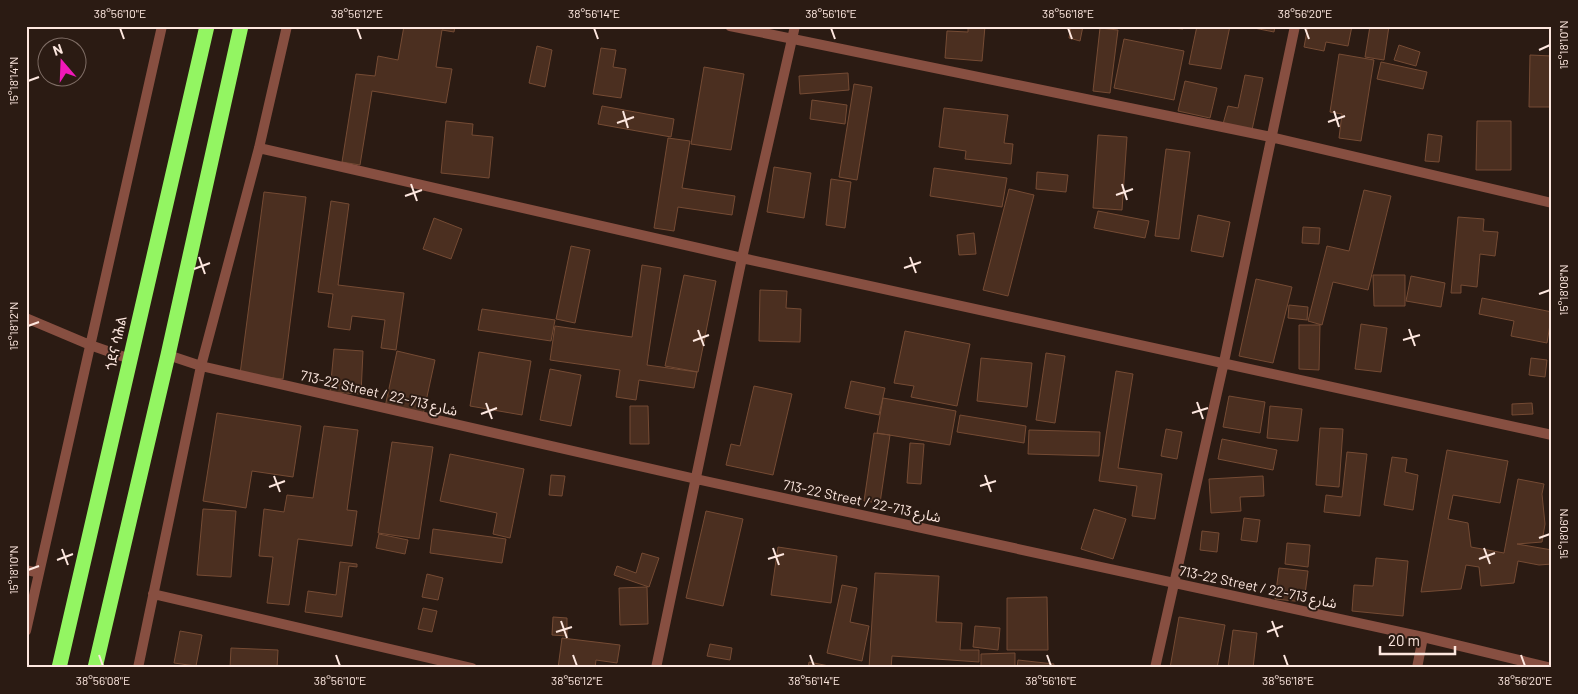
<svg xmlns="http://www.w3.org/2000/svg" width="1578" height="694" viewBox="0 0 1578 694" font-family="Barlow,'Noto Sans Arabic','Noto Sans Ethiopic',sans-serif">
<rect width="100%" height="100%" fill="#2b1b13"/>
<path fill="#4b2f20" stroke="#754b34" d="M 404,26 L 455,26 L 454,32 L 442,30 L 436,67 L 452,69 L 446,103 L 372,91 L 360,165 L 342,162 L 356,74 L 375,76 L 378,56 L 398,60 Z
M 968,26 L 985,26 L 982,61 L 945,58 L 947,31 L 968,32 Z
M 1071,26 L 1083,26 L 1080,41 L 1069,38 Z
M 1151,26 L 1183,26 L 1183,29 Z
M 1197,26 L 1230,26 L 1221,69 L 1189,64 Z
M 1244,26 L 1275,26 L 1274,32 Z
M 1308,26 L 1352,26 L 1348,46 L 1326,42 L 1324,51 L 1304,47 Z
M 1370,26 L 1389,26 L 1384,60 L 1365,57 Z
M 1100,28 L 1118,30 L 1110,93 L 1093,91 Z
M 1124,39 L 1184,51 L 1174,100 L 1114,88 Z
M 1399,45 L 1420,52 L 1416,66 L 1394,60 Z
M 537,46 L 552,50 L 545,87 L 529,83 Z
M 601,48 L 616,50 L 613,67 L 626,69 L 621,98 L 593,94 Z
M 1339,54 L 1374,60 L 1361,141 L 1339,138 L 1342,114 L 1330,112 Z
M 1530,55 L 1552,56 L 1552,107 L 1529,107 Z
M 1381,62 L 1427,72 L 1423,89 L 1377,79 Z
M 704,67 L 744,74 L 731,150 L 691,144 Z
M 848,73 L 849,90 L 800,94 L 799,76 Z
M 1245,75 L 1263,78 L 1252,130 L 1223,124 L 1228,106 L 1238,108 Z
M 1185,81 L 1217,88 L 1210,118 L 1178,111 Z
M 854,84 L 872,87 L 857,180 L 839,177 Z
M 812,100 L 847,105 L 845,124 L 810,119 Z
M 602,106 L 674,119 L 671,137 L 598,124 Z
M 944,108 L 1008,115 L 1004,143 L 1013,144 L 1011,164 L 965,159 L 966,151 L 939,147 Z
M 446,121 L 473,124 L 472,135 L 493,137 L 489,178 L 441,173 Z
M 1477,121 L 1511,121 L 1511,170 L 1476,170 Z
M 1428,134 L 1442,136 L 1439,162 L 1425,161 Z
M 1098,135 L 1127,137 L 1122,210 L 1093,208 Z
M 668,138 L 690,141 L 682,188 L 735,196 L 732,215 L 678,207 L 674,231 L 654,228 Z
M 1166,149 L 1190,152 L 1179,239 L 1155,236 Z
M 774,167 L 811,173 L 804,218 L 767,212 Z
M 934,168 L 1007,178 L 1002,207 L 930,196 Z
M 1037,172 L 1068,175 L 1066,192 L 1036,189 Z
M 831,179 L 851,182 L 845,228 L 826,225 Z
M 1009,189 L 1034,195 L 1008,296 L 983,290 Z
M 1364,190 L 1391,196 L 1368,290 L 1333,282 L 1322,325 L 1308,321 L 1327,246 L 1349,251 Z
M 264,192 L 306,197 L 283,379 L 240,374 Z
M 331,201 L 349,204 L 338,285 L 404,293 L 396,350 L 381,348 L 385,320 L 352,316 L 350,330 L 328,327 L 333,294 L 318,292 Z
M 1098,211 L 1149,221 L 1145,238 L 1094,228 Z
M 1198,215 L 1230,222 L 1223,257 L 1191,251 Z
M 1458,217 L 1484,219 L 1483,231 L 1498,232 L 1495,256 L 1480,254 L 1477,287 L 1461,285 L 1461,293 L 1451,293 Z
M 434,218 L 462,229 L 451,259 L 423,249 Z
M 1303,227 L 1320,228 L 1319,244 L 1302,243 Z
M 974,233 L 976,254 L 959,255 L 957,235 Z
M 571,246 L 590,250 L 575,323 L 556,319 Z
M 642,265 L 661,268 L 647,365 L 697,372 L 694,388 L 639,380 L 636,400 L 616,397 L 620,370 L 550,360 L 555,326 L 632,337 Z
M 684,275 L 716,281 L 698,372 L 665,366 Z
M 1373,275 L 1405,275 L 1405,306 L 1374,306 Z
M 1411,276 L 1445,283 L 1441,307 L 1406,301 Z
M 1256,279 L 1292,287 L 1273,363 L 1239,356 Z
M 760,290 L 787,291 L 786,308 L 801,309 L 800,342 L 759,341 Z
M 1482,298 L 1552,312 L 1547,343 L 1511,336 L 1514,321 L 1479,314 Z
M 1289,305 L 1308,307 L 1307,320 L 1288,318 Z
M 482,309 L 555,320 L 551,341 L 478,330 Z
M 1361,324 L 1387,328 L 1381,372 L 1355,369 Z
M 1299,325 L 1320,325 L 1319,370 L 1299,369 Z
M 905,331 L 970,344 L 957,406 L 911,397 L 914,386 L 894,383 Z
M 334,349 L 363,351 L 361,394 L 330,392 Z
M 397,351 L 435,360 L 423,415 L 385,407 Z
M 479,352 L 531,361 L 522,415 L 470,406 Z
M 1046,353 L 1065,356 L 1055,423 L 1036,420 Z
M 981,358 L 1032,363 L 1027,407 L 977,401 Z
M 1531,358 L 1547,360 L 1545,377 L 1529,375 Z
M 550,369 L 581,375 L 571,426 L 540,420 Z
M 1116,371 L 1133,374 L 1118,468 L 1162,474 L 1155,519 L 1132,516 L 1137,486 L 1099,481 Z
M 851,381 L 885,388 L 879,415 L 845,408 Z
M 754,386 L 792,394 L 773,475 L 726,465 L 731,444 L 740,446 Z
M 1229,396 L 1265,402 L 1260,433 L 1223,427 Z
M 883,398 L 956,411 L 950,445 L 877,433 Z
M 1532,403 L 1533,414 L 1512,415 L 1512,404 Z
M 630,406 L 648,406 L 649,444 L 630,444 Z
M 1270,406 L 1302,409 L 1298,441 L 1267,438 Z
M 217,413 L 301,426 L 293,477 L 252,471 L 246,508 L 203,501 Z
M 960,415 L 1026,426 L 1024,443 L 957,432 Z
M 324,426 L 358,430 L 347,510 L 357,511 L 352,546 L 298,539 L 289,605 L 267,603 L 273,557 L 259,556 L 264,509 L 284,512 L 287,495 L 313,498 Z
M 1320,428 L 1343,429 L 1339,487 L 1316,485 Z
M 1166,429 L 1182,432 L 1177,459 L 1161,456 Z
M 1029,430 L 1100,432 L 1099,456 L 1028,454 Z
M 874,433 L 890,435 L 880,503 L 864,501 Z
M 1222,439 L 1277,450 L 1273,470 L 1218,459 Z
M 392,442 L 433,447 L 419,539 L 378,533 Z
M 910,443 L 924,444 L 921,484 L 907,483 Z
M 1447,450 L 1508,461 L 1500,503 L 1453,495 L 1448,519 L 1468,523 L 1471,547 L 1504,553 L 1518,479 L 1544,484 L 1542,494 L 1545,524 L 1542,542 L 1517,544 L 1552,550 L 1552,564 L 1539,565 L 1518,561 L 1514,583 L 1481,586 L 1479,567 L 1466,565 L 1461,589 L 1421,592 Z
M 1347,452 L 1367,454 L 1360,516 L 1324,512 L 1326,495 L 1342,497 Z
M 450,454 L 524,469 L 510,538 L 493,534 L 497,513 L 440,501 Z
M 1392,457 L 1407,459 L 1405,472 L 1418,475 L 1413,510 L 1384,505 Z
M 551,475 L 565,476 L 562,496 L 549,495 Z
M 1263,476 L 1264,496 L 1240,497 L 1241,511 L 1211,513 L 1209,479 Z
M 203,509 L 236,511 L 231,577 L 197,575 Z
M 1094,509 L 1126,519 L 1113,559 L 1081,549 Z
M 706,511 L 743,519 L 723,606 L 686,598 Z
M 1244,518 L 1260,520 L 1257,542 L 1241,540 Z
M 433,529 L 506,539 L 502,563 L 430,553 Z
M 1202,531 L 1219,533 L 1217,552 L 1200,550 Z
M 379,534 L 408,540 L 405,554 L 376,548 Z
M 1287,543 L 1310,545 L 1308,567 L 1285,564 Z
M 778,547 L 837,556 L 831,603 L 771,595 Z
M 642,553 L 659,558 L 649,587 L 614,575 L 617,566 L 636,573 Z
M 1376,558 L 1408,561 L 1403,616 L 1352,611 L 1354,585 L 1373,586 Z
M 340,562 L 357,564 L 357,567 L 349,566 L 342,617 L 305,612 L 308,591 L 336,595 Z
M 1279,568 L 1308,571 L 1304,602 L 1275,599 Z
M 875,573 L 939,576 L 936,622 L 962,623 L 960,650 L 979,650 L 979,662 L 892,656 L 891,668 L 869,668 Z
M 427,574 L 443,578 L 438,600 L 422,597 Z
M 842,585 L 857,588 L 850,622 L 869,626 L 862,661 L 827,653 Z
M 647,587 L 648,624 L 620,625 L 619,588 Z
M 1047,597 L 1048,650 L 1007,650 L 1007,598 Z
M 423,608 L 437,611 L 432,632 L 418,629 Z
M 553,617 L 567,618 L 567,636 L 552,635 Z
M 1179,617 L 1225,625 L 1217,668 L 1170,668 Z
M 975,626 L 1000,628 L 998,650 L 973,647 Z
M 1233,630 L 1257,633 L 1253,668 L 1228,668 Z
M 180,631 L 202,635 L 196,666 L 174,663 Z
M 562,638 L 620,645 L 617,663 L 596,660 L 595,668 L 558,668 Z
M 710,644 L 732,648 L 730,660 L 707,656 Z
M 231,648 L 278,650 L 277,668 L 230,668 Z
M 1015,653 L 1015,668 L 981,668 L 981,654 Z
M 1018,660 L 1054,664 L 1053,668 L 1017,668 Z
M 809,662 L 839,668 L 808,668 Z"/>
<g fill="none" stroke-linecap="round" stroke-linejoin="round">
<path stroke="#874f41" stroke-width="10" d="M 730,26 L 1271,137 L 1552,203
M 259,148 L 742,258 L 1552,435
M 26,318 L 90,345 L 130,359
M 168,355 L 201,366 L 696,479 L 1423,637 L 1552,668
M 26,570 L 39,573
M 153,594 L 472,668
M 26,631 L 162,26
M 138,668 L 201,366 L 259,148 L 287,26
M 656,668 L 742,258 L 795,26
M 1155,668 L 1224,362 L 1295,26
M 1417,668 L 1423,637"/>
<path stroke="#93f562" stroke-width="15" d="M 59,668 L 207,26
M 95,668 L 168,355 L 241,26"/>
</g>
<path fill="none" stroke="#fde7df" stroke-width="2" d="M 120,28 L 124,39M 357,28 L 361,39M 594,28 L 598,39M 831,28 L 835,39M 1068,28 L 1072,39M 1305,28 L 1309,39M 1539,50 L 1550,45M 28,81 L 39,77M 623,111 L 628,128M 1334,111 L 1339,127M 1328,122 L 1345,116M 617,123 L 634,117M 411,184 L 417,201M 1122,184 L 1127,200M 1116,195 L 1133,189M 405,196 L 422,190M 199,257 L 205,274M 910,257 L 916,273M 904,268 L 921,262M 194,269 L 210,263M 1539,294 L 1550,290M 28,326 L 39,322M 1409,329 L 1415,346M 698,330 L 704,346M 1403,340 L 1420,335M 693,341 L 709,335M 1197,402 L 1203,419M 486,403 L 492,419M 1192,413 L 1208,408M 481,414 L 497,408M 985,475 L 991,492M 274,476 L 280,492M 980,486 L 996,481M 269,487 L 285,481M 1539,538 L 1550,534M 773,548 L 779,565M 1484,548 L 1490,564M 62,549 L 68,565M 768,559 L 784,554M 1479,559 L 1495,553M 57,560 L 73,554M 28,570 L 39,566M 561,621 L 567,638M 1272,621 L 1278,637M 556,632 L 572,627M 1267,632 L 1283,626M 99,655 L 103,666M 336,655 L 340,666M 573,655 L 577,666M 810,655 L 814,666M 1047,655 L 1051,666M 1284,655 L 1288,666M 1521,655 L 1525,666"/>
<g text-anchor="middle" stroke-width="4" stroke-linejoin="round" paint-order="stroke">
<g font-size="14" fill="#fde7df" stroke="#2b1b13">
<text transform="translate(116 343) rotate(-78)" y="5">ጎደና ሳሕል</text>
<text transform="translate(379 393) rotate(13)" y="5">713-22 Street / شارع 713-22</text>
<text transform="translate(862 501) rotate(12)" y="5">713-22 Street / شارع 713-22</text>
<text transform="translate(1258 587) rotate(12)" y="5">713-22 Street / شارع 713-22</text>
</g>
</g>
<rect width="1578" height="694" fill="none" stroke="#2b1b13" stroke-width="55"/>
<g transform="translate(62 62) rotate(341)"><circle r="24" fill="#2b1b13" stroke="#7f6d65"/>
<path d="M0-4L9 19L0 12L-9 19Z" fill="#f118ba"/>
<text y="-8" font-size="14" font-weight="bold" text-anchor="middle" fill="#fde7df">N</text>
</g>
<path d="M1380 646v8h75v-8" fill="none" stroke="#fde7df" stroke-width="2.5"/>
<text x="1388" y="646" font-size="15" fill="#fde7df" stroke="#2b1b13" stroke-width="4" paint-order="stroke">20 m</text>
<rect x="28" y="28" width="1522" height="638" fill="none" stroke="#fde7df" stroke-width="2"/>
<g font-size="12" text-anchor="middle" fill="#fde7df">
<text x="120" y="18">38°56'10"E</text>
<text x="357" y="18">38°56'12"E</text>
<text x="594" y="18">38°56'14"E</text>
<text x="831" y="18">38°56'16"E</text>
<text x="1068" y="18">38°56'18"E</text>
<text x="1305" y="18">38°56'20"E</text>
<text transform="translate(1564 45) rotate(-90)" y="4">15°18'10"N</text>
<text transform="translate(14 81) rotate(-90)" y="4">15°18'14"N</text>
<text transform="translate(1564 290) rotate(-90)" y="4">15°18'08"N</text>
<text transform="translate(14 326) rotate(-90)" y="4">15°18'12"N</text>
<text transform="translate(1564 534) rotate(-90)" y="4">15°18'06"N</text>
<text transform="translate(14 570) rotate(-90)" y="4">15°18'10"N</text>
<text x="103" y="685">38°56'08"E</text>
<text x="340" y="685">38°56'10"E</text>
<text x="577" y="685">38°56'12"E</text>
<text x="814" y="685">38°56'14"E</text>
<text x="1051" y="685">38°56'16"E</text>
<text x="1288" y="685">38°56'18"E</text>
<text x="1525" y="685">38°56'20"E</text>
</g>
</svg>
